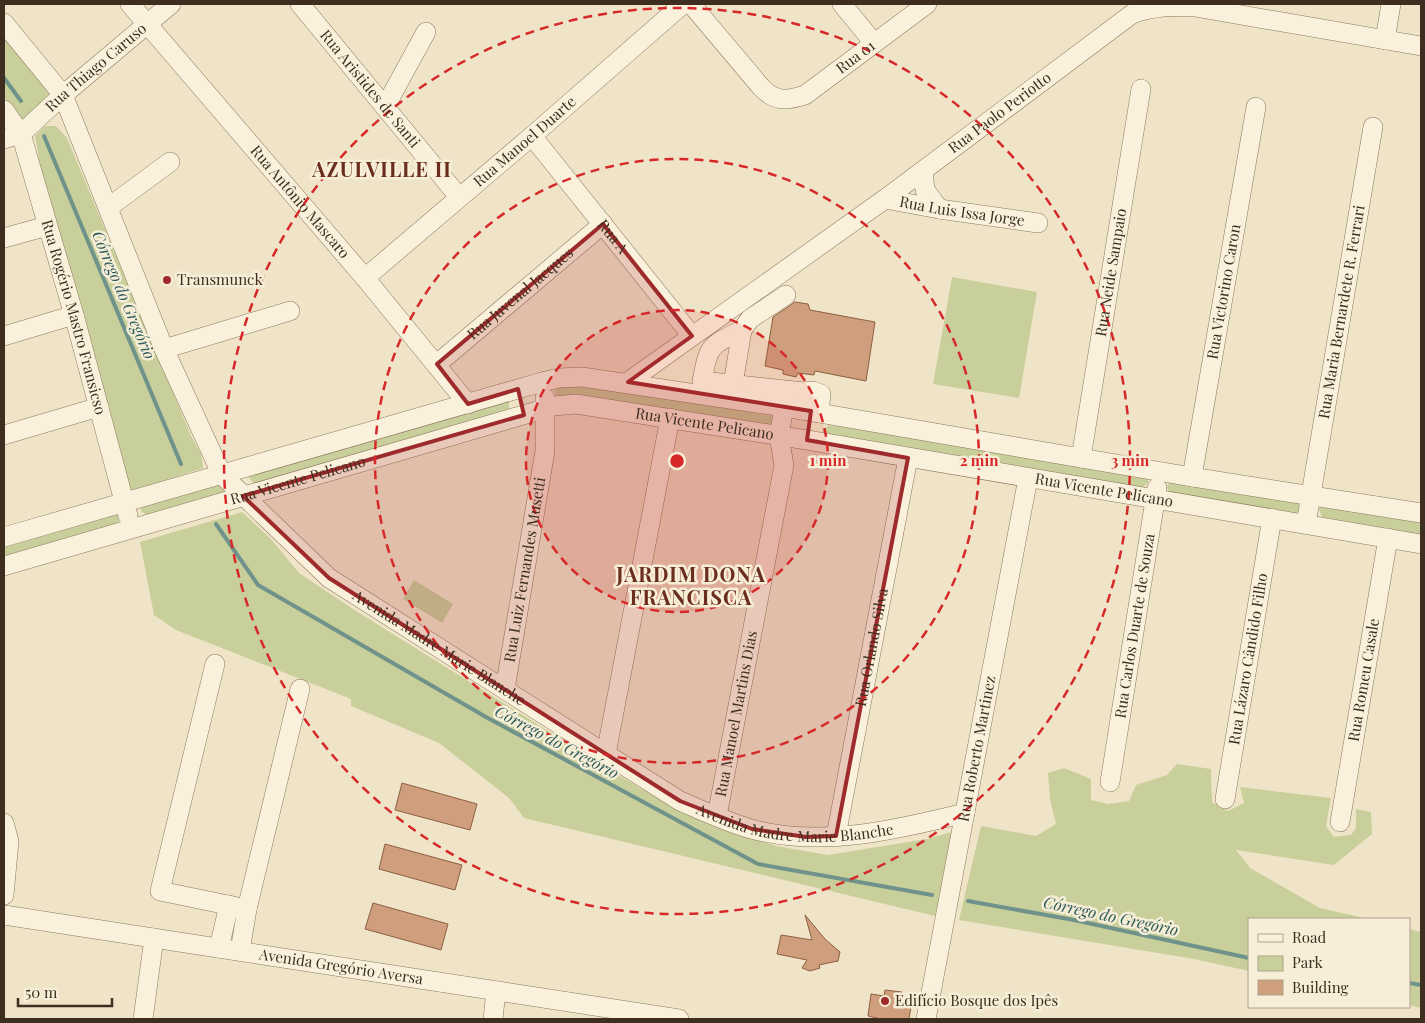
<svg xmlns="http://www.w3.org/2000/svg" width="1425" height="1023" viewBox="0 0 1425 1023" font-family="'Playfair Display',serif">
<rect width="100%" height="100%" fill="#f0e4c8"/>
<path fill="#c9cf9b" d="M 4,33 L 47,85 L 49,94 L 48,101 L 21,134 L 14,111 L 4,97 Z
M 45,126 L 56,126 L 67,138 L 192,438 L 201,454 L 203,468 L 129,492 L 46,202 L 35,136 Z
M 952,277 L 1037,292 L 1019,398 L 933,384 Z
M 581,382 L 773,416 L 778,420 L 767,430 L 582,395 L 574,398 L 556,398 L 554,388 Z
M 509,400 L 509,410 L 255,485 L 248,476 Z
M 829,425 L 1141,472 L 1148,477 L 1148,483 L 1143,487 L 827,440 L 822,431 Z
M 1169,481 L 1298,502 L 1300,505 L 1297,515 L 1171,495 L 1167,488 Z
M 220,482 L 224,487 L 224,494 L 148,516 L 141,511 L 141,507 Z
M 1321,504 L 1421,518 L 1421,537 L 1323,519 L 1319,510 Z
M 242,512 L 271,539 L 299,573 L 356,611 L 638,787 L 713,826 L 776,846 L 828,855 L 927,839 L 955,831 L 935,916 L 524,818 L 509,798 L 439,743 L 351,706 L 351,699 L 176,630 L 154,615 L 140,542 Z
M 119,513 L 118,524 L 4,556 L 4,541 Z
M 414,580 L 453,604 L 442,623 L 403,599 Z
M 1177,764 L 1211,769 L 1212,802 L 1228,811 L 1244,803 L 1240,787 L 1331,798 L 1326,826 L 1334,837 L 1351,835 L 1356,828 L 1356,809 L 1371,812 L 1372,834 L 1334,865 L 1236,850 L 1250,868 L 1320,908 L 1368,919 L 1249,919 L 1249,971 L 1194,959 L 959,920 L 981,826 L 1036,836 L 1056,824 L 1050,800 L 1048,773 L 1064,768 L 1091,779 L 1091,800 L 1108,804 L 1129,801 L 1136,785 L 1167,775 Z
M 1409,929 L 1421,932 L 1421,1008 L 1409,1005 Z"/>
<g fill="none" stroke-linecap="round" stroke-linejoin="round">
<path stroke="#6f938a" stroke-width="4" d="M 4,78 L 21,101
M 44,136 L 181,464
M 216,524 L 258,585 L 486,717 L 758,864 L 932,895
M 968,901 L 1074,920 L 1249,958
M 1409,983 L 1421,985"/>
</g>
<path fill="#cf9f7d" stroke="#8d5f41" d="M 795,302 L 808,304 L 810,310 L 875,322 L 866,381 L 815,371 L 814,375 L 798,373 L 796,377 L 783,374 L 783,370 L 765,366 L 773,317 Z
M 402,783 L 477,804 L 470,830 L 395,810 Z
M 385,844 L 462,865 L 455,890 L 379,869 Z
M 373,903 L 448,924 L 441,950 L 365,929 Z
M 805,915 L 825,939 L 840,952 L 838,961 L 819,965 L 820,968 L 810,971 L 802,968 L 807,960 L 777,954 L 781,935 L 812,940 Z
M 885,990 L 902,992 L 900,1005 L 911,1007 L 909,1019 L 881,1019 L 868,1016 L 871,994 L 884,996 Z"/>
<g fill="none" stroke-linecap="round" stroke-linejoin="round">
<g stroke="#8d765c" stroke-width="20">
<g id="minor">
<path id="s1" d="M 130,4 L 365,278 L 468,404"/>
<path id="s2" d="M 300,4 L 459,197"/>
<path id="s3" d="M 691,4 L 761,87 C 775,102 786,101 805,95 L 927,4"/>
<path d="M 842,4 L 874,43"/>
<path id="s4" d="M 4,23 L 63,95 L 164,349 L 222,475 L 329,578 L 680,801 C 703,811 727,822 751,829 C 821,848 896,830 965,813"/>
<path d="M 1385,40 L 1391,4"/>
<path d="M 385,107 L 426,32"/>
<path id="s5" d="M 4,110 L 21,134 L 74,315 L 128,516"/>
<path id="s6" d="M 532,136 L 692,336"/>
<path id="s7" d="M 4,139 L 21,134 L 63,95 L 171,4"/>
<path d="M 923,171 L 925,190 L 939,209"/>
<path id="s8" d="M 885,199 L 939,209 L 1038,223"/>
<path d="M 109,207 L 170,162"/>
<path d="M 4,238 L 47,226"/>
<path id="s9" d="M 365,278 L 532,136 L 683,4"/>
<path d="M 742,330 C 709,346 709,345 702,381 L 804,392 L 801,410"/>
<path d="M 4,336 L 74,315"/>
<path d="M 164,349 L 290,311"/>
<path id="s10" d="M 437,364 L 603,224"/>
<path id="s11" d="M 628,382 L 885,199 L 1132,14 C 1154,6 1172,6 1195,7 L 1421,46"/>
<path d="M 733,384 L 742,330 L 750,319 L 786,295"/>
<path d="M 804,392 L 813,391 L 821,394 L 819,413"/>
<path d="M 4,435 L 99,407"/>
<path id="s12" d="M 1081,458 L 1141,89"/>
<path id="s13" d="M 1192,477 L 1256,107"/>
<path id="s14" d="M 1306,524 L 1373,127"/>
<path d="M 4,537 L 542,382 L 559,378 L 582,377 L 784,407 L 1192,477 L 1421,513"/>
<path id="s15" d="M 4,566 L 554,406 L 576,404 L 807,440 L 1421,544"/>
<path d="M 215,664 L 160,891 L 247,909"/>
<path id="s16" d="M 505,689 L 545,451 L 545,398"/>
<path d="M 606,754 L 670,418"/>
<path id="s17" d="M 1110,782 L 1157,488"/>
<path id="s18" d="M 1225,799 L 1272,518"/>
<path id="s19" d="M 717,816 L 784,465 L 779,436 L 784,407"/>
<path id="s20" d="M 1340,822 L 1388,538"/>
<path d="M 4,823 L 9,841 L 4,895"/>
<path id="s21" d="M 836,836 L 908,458"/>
<path id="s22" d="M 4,915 L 679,1019"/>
<path d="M 219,948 L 229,905"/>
<path d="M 240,951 L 247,909 L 300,689"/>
<path d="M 143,1019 L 154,938"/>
<path d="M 493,1019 L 496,991"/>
<path id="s23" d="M 926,1019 L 1028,478"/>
</g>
</g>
<use href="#minor" stroke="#faf1dc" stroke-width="19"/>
</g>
<path fill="#9e2a2b" fill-opacity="0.2" stroke="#9e2a2b" stroke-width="4" stroke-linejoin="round" d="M 603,224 L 692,336 L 628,382 L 811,411 L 807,440 L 908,458 L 836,836 L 806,837 L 752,829 L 680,801 L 329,578 L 243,496 L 524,415 L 518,389 L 468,404 L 437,364 Z"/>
<circle cx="677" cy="461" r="151" fill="#d62828" fill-opacity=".12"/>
<g fill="none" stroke="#d62828" stroke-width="2.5" stroke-dasharray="9 6">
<circle cx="677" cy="461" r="151"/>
<circle cx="677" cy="461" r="302"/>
<circle cx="677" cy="461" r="453"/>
</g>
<g fill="#9e2a2b" stroke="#f7eed8" stroke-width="2">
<circle cx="167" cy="280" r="5"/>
<circle cx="885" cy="1001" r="5"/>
</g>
<g text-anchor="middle" stroke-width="5" stroke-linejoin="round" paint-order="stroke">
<g font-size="15" fill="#3d2e20" stroke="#f7eed8">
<text dy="5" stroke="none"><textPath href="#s3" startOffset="220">Rua 01</textPath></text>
<text dy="5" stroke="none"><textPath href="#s7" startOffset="118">Rua Thiago Caruso</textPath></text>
<text dy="5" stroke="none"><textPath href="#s2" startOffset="110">Rua Aristides de Santi</textPath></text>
<text dy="5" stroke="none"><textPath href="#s11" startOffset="459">Rua Paolo Periotto</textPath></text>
<text dy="5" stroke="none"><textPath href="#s9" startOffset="210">Rua Manoel Duarte</textPath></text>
<text dy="5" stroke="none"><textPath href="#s1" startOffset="261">Rua Antônio Mascaro</textPath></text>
<text dy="5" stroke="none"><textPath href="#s8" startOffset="78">Rua Luis Issa Jorge</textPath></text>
<text dy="5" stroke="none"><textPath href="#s6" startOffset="129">Rua A</textPath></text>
<text dy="5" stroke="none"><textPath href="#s12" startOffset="188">Rua Neide Sampaio</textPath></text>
<text dy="5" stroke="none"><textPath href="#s13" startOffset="188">Rua Victorino Caron</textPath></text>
<text dy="5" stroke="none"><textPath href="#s10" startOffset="109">Rua Juvenal Jacques</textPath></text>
<text dy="5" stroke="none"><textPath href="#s14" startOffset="215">Rua Maria Bernardete R. Ferrari</textPath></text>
<text dy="5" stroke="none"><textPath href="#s5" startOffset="220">Rua Rogério Mastro Fransicso</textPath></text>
<text dy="5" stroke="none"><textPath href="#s15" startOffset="725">Rua Vicente Pelicano</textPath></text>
<text dy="5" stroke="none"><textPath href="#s15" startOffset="306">Rua Vicente Pelicano</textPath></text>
<text dy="5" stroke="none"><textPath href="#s15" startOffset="1130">Rua Vicente Pelicano</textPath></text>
<text dy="5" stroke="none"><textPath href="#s16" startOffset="121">Rua Luiz Fernandes Musetti</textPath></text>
<text dy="5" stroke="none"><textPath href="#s17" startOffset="158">Rua Carlos Duarte de Souza</textPath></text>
<text dy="5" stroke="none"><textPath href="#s21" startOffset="192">Rua Orlando Silva</textPath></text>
<text dy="5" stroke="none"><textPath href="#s4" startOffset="784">Avenida Madre Marie Blanche</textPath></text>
<text dy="5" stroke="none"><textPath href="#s18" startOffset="142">Rua Lázaro Cândido Filho</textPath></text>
<text dy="5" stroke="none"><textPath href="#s20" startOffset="144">Rua Romeu Casale</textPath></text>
<text dy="5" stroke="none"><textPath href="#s19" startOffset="104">Rua Manoel Martins Dias</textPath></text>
<text dy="5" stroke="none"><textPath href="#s23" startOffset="275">Rua Roberto Martinez</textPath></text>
<text dy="5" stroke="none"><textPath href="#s4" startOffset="1189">Avenida Madre Marie Blanche</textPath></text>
<text dy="5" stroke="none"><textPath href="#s22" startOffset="341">Avenida Gregório Aversa</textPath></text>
</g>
<g font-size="15" fill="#3d2e20" stroke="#f7eed8" text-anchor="start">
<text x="177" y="285">Transmunck</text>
<text x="895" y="1006">Edifício Bosque dos Ipês</text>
</g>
<g font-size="16" font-style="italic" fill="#2f5d5a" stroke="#f7eed8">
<text transform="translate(124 295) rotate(67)" y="6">Córrego do Gregório</text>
<text transform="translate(557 742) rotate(28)" y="6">Córrego do Gregório</text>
<text transform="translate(1111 916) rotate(12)" y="6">Córrego do Gregório</text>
</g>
<g font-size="20" font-weight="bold" letter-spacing="1" fill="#6b2e1e" stroke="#f7eed8">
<text x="382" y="177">AZULVILLE II</text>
<text x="691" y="582">JARDIM DONA<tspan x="691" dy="23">FRANCISCA</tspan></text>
</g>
</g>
<circle cx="677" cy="461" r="8" fill="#d62828" stroke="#f7eed8" stroke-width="2.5"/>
<g font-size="15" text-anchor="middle" font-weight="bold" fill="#d62828" stroke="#f7eed8" stroke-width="5" stroke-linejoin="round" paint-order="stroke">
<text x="828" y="466">1 min</text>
<text x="979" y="466">2 min</text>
<text x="1130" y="466">3 min</text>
</g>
<rect width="1425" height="1023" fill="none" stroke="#3d2e20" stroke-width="10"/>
<rect x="1248" y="918" width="162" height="90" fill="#f7eed8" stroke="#ada18e"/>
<rect x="1258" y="934" width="25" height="8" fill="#faf1dc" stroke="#ada18e"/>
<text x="1292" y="943" font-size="15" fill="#3d2e20">Road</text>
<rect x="1258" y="956" width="25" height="15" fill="#c9cf9b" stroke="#ada18e"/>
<text x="1292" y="968" font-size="15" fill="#3d2e20">Park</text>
<rect x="1258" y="980" width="25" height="15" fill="#cf9f7d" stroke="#ada18e"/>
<text x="1292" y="993" font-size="15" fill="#3d2e20">Building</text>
<path d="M18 998v8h94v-8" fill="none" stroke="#3d2e20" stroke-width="2.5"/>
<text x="25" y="998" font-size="15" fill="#3d2e20" stroke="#f7eed8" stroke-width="4" paint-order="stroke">50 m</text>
</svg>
